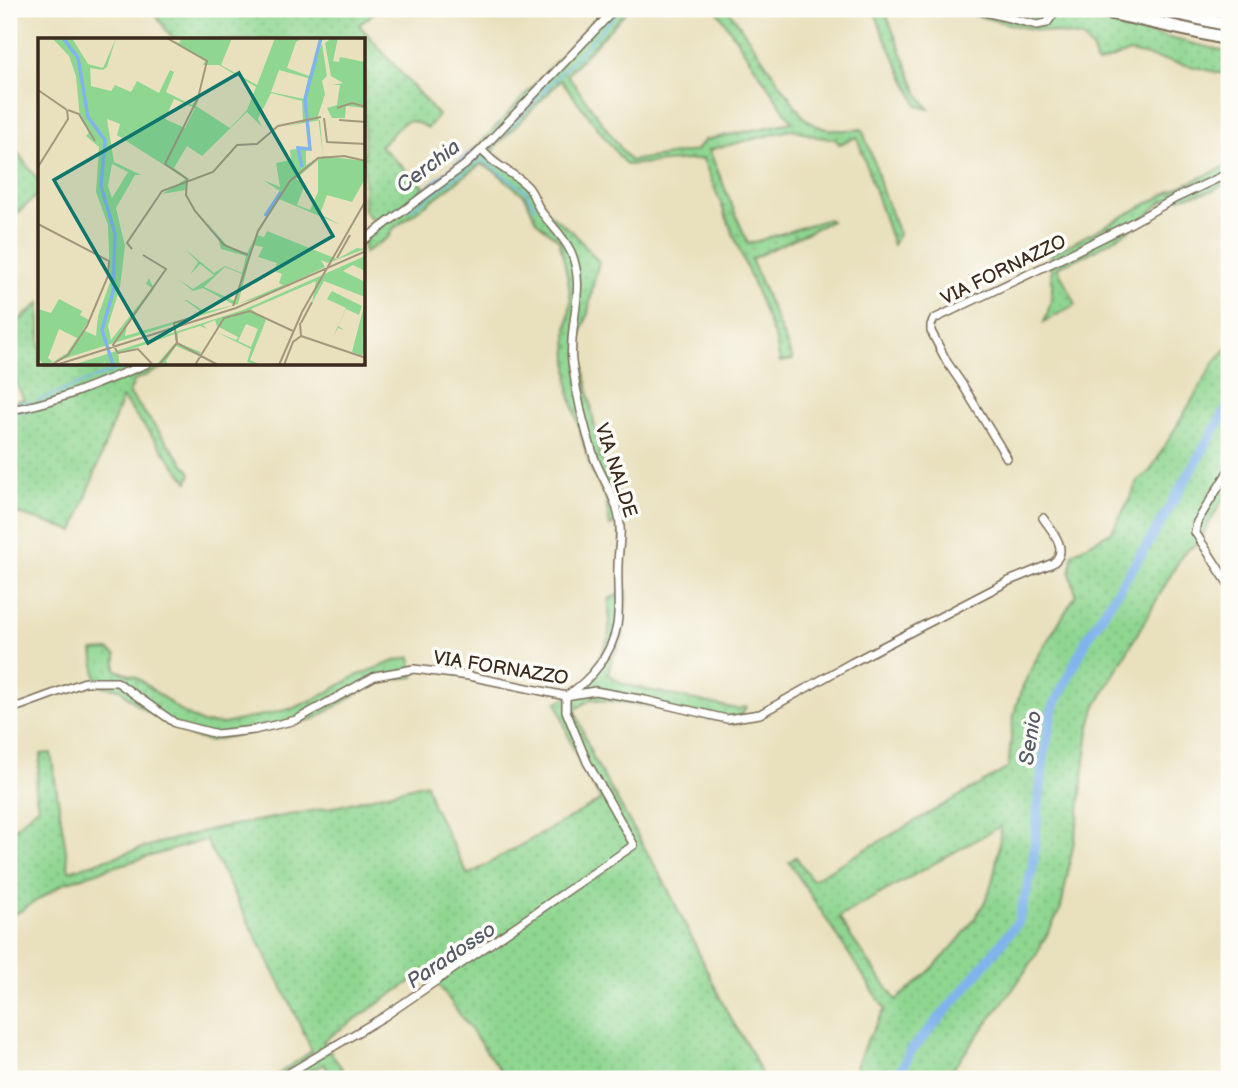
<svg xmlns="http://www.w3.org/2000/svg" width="1238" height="1088" viewBox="0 0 1238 1088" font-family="'Balsamiq Sans',sans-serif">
<defs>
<pattern id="grass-dots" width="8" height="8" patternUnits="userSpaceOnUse" patternTransform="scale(1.75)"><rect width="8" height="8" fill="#8fd691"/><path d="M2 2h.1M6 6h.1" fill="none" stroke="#7cb87d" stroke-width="1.8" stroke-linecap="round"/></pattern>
</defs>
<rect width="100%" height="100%" fill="#fdfcf7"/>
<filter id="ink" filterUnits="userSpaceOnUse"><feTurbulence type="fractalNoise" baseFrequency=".0143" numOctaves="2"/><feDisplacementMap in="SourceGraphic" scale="14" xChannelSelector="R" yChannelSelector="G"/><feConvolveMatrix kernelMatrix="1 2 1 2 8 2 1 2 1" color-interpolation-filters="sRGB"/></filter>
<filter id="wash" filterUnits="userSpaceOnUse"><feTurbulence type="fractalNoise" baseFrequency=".00686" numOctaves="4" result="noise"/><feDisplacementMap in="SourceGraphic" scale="28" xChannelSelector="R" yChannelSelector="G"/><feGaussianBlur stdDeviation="1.57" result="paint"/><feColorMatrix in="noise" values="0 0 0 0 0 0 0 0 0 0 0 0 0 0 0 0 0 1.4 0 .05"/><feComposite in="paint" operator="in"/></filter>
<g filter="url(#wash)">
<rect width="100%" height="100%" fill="#e9e0bd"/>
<path fill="url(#grass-dots)" stroke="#658058" stroke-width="2" fill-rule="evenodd" d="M 151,9 L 379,9 L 359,25 L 438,115 L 428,128 C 410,119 406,117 393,133 C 390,138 384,142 380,146 L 427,189 L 465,160 L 604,9 L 629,9 L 567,74 L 630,161 L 695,151 L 705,140 L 792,122 L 716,9 L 728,9 L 802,115 C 818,133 841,131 862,129 L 875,164 L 882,190 L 899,234 L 893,245 L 857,137 L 839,144 L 835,139 L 817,137 L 794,129 L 709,150 L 748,244 L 828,219 L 831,221 L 751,259 L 793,360 L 780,362 L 776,341 L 703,159 L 626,165 L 561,80 L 496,146 L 493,153 L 525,178 L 541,199 L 548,213 L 573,232 L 599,262 L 594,280 L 588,313 L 579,340 L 600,456 L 617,490 L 618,499 L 627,519 L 610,526 L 605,495 L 591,469 L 569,391 L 567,330 L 571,301 L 568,278 L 559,240 L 537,222 L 525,196 L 497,173 L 481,164 L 393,229 L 390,236 L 364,253 L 364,235 L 378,225 L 364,211 L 364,40 L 174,40 Z
M 874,9 L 884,9 L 918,93 L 929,109 L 918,106 L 883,34 Z
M 951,9 L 1045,9 L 1229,52 L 1229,75 L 1130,52 L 1097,64 L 1093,50 L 1083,38 L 1017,26 Z
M 9,141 L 40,183 L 40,195 L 39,194 L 9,220 Z
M 1229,165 L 1229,182 L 1211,191 L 1163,201 L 1135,227 L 1091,252 L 1057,267 L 1076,304 L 1044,322 C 1055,297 1053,279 1049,253 L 1054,253 L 1171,191 Z
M 40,303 L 40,364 L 171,364 L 135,380 L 129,393 L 191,473 L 188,482 L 122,398 L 74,531 L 9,511 L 9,402 L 24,399 L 9,371 L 9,329 Z
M 1229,346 L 1229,489 L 1197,544 L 1184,552 L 1095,708 L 1089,730 L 1077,826 L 1061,908 L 1035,957 L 1013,989 L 945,1079 L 851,1079 L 866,1042 L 885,1009 L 789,862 L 796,857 L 812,880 L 1008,768 C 1011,748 1011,721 1017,703 C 1029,663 1056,630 1076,594 L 1070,573 L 1073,553 L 1112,531 L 1132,495 L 1137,481 L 1150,471 L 1216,360 ZM 1001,826 C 999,849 995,884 983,905 C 962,941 929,974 896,1000 L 851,937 L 839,917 Z
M 627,591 L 623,636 L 611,662 L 608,673 L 621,683 L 635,687 L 737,709 L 746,707 L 737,724 L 643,705 L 591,699 L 575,710 L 593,758 L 667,887 L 728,1014 L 751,1051 L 763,1079 L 500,1079 L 504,1076 L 428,970 L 323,1041 L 349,1079 L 334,1079 L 324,1064 L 296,1079 L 271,1079 L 312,1051 L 291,1005 L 206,840 L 106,869 L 65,883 L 9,918 L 9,834 L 38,806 L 35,789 L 41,754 L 51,753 L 69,871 L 155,844 L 212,829 L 339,806 L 426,783 L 432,804 L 468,875 L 601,800 L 571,744 L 557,702 L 586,687 L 609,637 L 609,599 Z
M 109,650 L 116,655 L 116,670 L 136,677 L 182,712 L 202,723 L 224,724 L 294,708 L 319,697 L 356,676 L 392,662 L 411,657 L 414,677 L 389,679 L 372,685 L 314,719 L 209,741 L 192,737 L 163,721 L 137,705 L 120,689 L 97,685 L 93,651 Z"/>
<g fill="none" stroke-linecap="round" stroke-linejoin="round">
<path stroke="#81b3ed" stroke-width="2" d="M 489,149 L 621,9
M 410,210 L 481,159 L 525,190 L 535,208
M 364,232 L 426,188 L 475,148
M 37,401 L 130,364
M 9,405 L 31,402
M 9,414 L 57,403 L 158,364"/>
<path stroke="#81b3ed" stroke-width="10" d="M 897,1079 L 910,1052 L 968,985 L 1018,922 L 1032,871 L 1043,762 L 1052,710 L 1087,639 L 1154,534 L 1229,405"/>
</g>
</g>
<g filter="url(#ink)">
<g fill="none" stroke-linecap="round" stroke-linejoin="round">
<g stroke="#786a56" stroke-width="10">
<path id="minor" d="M 973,9 L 1037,25 L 1047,23 L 1054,13 L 1055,9
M 364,240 L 465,165 L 481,150 L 615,9
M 9,410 C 57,403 101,382 146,364
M 1007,458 L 962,384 L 947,362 L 931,331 L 931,325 L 934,319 L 1054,262 L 1126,226 L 1176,198 L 1229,173
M 1229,470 L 1197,522 L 1195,532 L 1229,585
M 9,710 L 85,682 L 117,682 L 175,723 L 217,734 L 254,730 L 296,720 L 375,676 L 414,669 L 469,676 L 566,696 L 595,691 L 645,700 L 727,719 L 760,714 L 851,663 L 1009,581 L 1053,563 C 1070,550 1052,531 1043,518
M 279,1079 L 385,1016 L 634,845 L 587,762 L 566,711 L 566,696 C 591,680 612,654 617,625 C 620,606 617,585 618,566 C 618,549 623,530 618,513 C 614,494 602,478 595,460 C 585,431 576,392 572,362 C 568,324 587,289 571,252 C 564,237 552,226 542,213 C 536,205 534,193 527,186 C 519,177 506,171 497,164 C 491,160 486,154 481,150"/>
</g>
<g stroke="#786a56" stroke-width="16">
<path id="motorway" d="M 1094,9 L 1229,39
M 1159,9 L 1229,25"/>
</g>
<use href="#minor" stroke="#fff" stroke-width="7"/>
<use href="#motorway" stroke="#fff" stroke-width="12"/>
</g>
</g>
<g text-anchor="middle" stroke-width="7" stroke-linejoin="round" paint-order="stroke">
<g font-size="19" fill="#3b2a1e" stroke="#fdfcf7">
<text transform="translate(1003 269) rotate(-26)" y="7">VIA FORNAZZO</text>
<text transform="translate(617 470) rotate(72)" y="7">VIA NALDE</text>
<text transform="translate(501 667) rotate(9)" y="7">VIA FORNAZZO</text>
</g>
<g font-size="21" font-style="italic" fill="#545a66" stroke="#fdfcf7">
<text transform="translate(428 166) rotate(-37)" y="7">Cerchia</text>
<text transform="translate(1030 738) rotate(-81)" y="7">Senio</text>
<text transform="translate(451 955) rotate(-34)" y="7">Paradosso</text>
</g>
</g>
<g transform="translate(38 38)">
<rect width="327" height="327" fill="#e9e0bd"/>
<path d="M 14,0 L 34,0 L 50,26 L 65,30 L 78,0 L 69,29 L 65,32 L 52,30 L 53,48 L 73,53 L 77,47 L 93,54 L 99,43 L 121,55 L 132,32 L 136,34 L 128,54 L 154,67 L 164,54 L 158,68 L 192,90 L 209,72 L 218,49 L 181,27 L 165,27 L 167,23 L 127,0 L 141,5 L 144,0 L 194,0 L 183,27 L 219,47 L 237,0 L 265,0 L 258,4 L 249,30 L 271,38 L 284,6 L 289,38 L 284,43 L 287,56 L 280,78 L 285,118 L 327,123 L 327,141 L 314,164 L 289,157 L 282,176 L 303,187 L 241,161 L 219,197 L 226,199 L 229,193 L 299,221 L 319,210 L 327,211 L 290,225 L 283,222 L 287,229 L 228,257 L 6,327 L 0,320 L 0,271 L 13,275 L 21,261 L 44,273 L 42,277 L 51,282 L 45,292 L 58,298 L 60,278 L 72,244 L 70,187 L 58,154 L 61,109 L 48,98 L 51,94 L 42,80 L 38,38 L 31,18 ZM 241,32 L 270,40 L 266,61 L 233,54 ZM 233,55 L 264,63 L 265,84 L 245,89 L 282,82 L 285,118 L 268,127 L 268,113 L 273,111 L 271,105 L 271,109 L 252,112 L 253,122 L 238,125 L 242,149 L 225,142 L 242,153 L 209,215 L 191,210 L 162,176 L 179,197 L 183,211 L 208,218 L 204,235 L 187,228 L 176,235 L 147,211 L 160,224 L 152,237 L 162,226 L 176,237 L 155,251 L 140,241 L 155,253 L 165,250 L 196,267 L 167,274 L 149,262 L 147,262 L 162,273 L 159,277 L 87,298 L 89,286 L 116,251 L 111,240 L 108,246 L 114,250 L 73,302 L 70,288 L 82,249 L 87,208 L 78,170 L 97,137 L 103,137 L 76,124 L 69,81 L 82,86 L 79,97 L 148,141 L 124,156 L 147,152 L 151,141 L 136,130 L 149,108 L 164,118 L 209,74 L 224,89 L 220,81 ZM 136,61 L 157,70 L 147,90 L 127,81 ZM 280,122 L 280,154 L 272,172 L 259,167 L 267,146 L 258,141 ZM 74,126 L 90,134 L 74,160 L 70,148 ZM 215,207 L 225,209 L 220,219 L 239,225 L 236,233 L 244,236 L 241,245 L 245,247 L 200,266 ZM 187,229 L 204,236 L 197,263 L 166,249 ZM 21,291 L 39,300 L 29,315 L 15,324 L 10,320 ZM 294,0 L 300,0 L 295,23 L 301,24 L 302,19 L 327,24 L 327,70 L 308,68 L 307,80 L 294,80 L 289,70 L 299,67 L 302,47 L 294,47 L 305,45 L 293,38 L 287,5 ZM 327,218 L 327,233 L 315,227 L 305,233 L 327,244 L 327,259 L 286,243 L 274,265 L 278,243 L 213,271 L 228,282 L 212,322 L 223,327 L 209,324 L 213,311 L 178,294 L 198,302 L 200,299 L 179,288 L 177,282 L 165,287 L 169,291 L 162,288 L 140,295 L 140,305 L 163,314 L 161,318 L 138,308 L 128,323 L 130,327 L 118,327 L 138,304 L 137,296 L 80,316 L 82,327 L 66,327 L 67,323 L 64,327 L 35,327 L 205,272 ZM 208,286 L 220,291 L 213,309 L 200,303 ZM 294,253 L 324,268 L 321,277 L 308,271 L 300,288 L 306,292 L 300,290 L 295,299 L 308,270 L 289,261 ZM 327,264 L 327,311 L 324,318 L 314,314 Z" fill="#8fd691" fill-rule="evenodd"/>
<path fill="none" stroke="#81b3ed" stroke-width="3.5" d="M 25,0 L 40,20 L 50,79 L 67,102 L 63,148 L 77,196 L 75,254 L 64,292 L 75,327M 264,129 L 260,110 L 272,111 L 267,61 L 283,0M 227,178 L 243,154"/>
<path fill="none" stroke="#a3977d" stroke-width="2" d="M 129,0 L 169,23 L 160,60 L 127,126 L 149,141 L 148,157 L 157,173 L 186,207 L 210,217M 0,52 L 29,72M 299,70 L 314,65 L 328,69M 30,72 L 41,76 L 57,103M 286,80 L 289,104 L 328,106M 301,82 L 328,84M 0,129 L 30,81 L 29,72M 0,186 L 71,223 L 70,238 L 49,288 L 30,317 L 15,326M 94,211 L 89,205 L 124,153 L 175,134 L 199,107 L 219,106 L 240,88 L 283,79M 105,217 L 128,231 L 75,307 L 80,315 L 100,311 L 115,327M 299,220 L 312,197M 195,268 L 220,193 L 252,143 L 280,120 L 306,118 L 328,123M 263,285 L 274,264M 263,298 L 328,320M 139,305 L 136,285 L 156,279M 139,305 L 180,327M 18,327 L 198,270 L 328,213M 121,327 L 139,305M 157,327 L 186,280 L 212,273 L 255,293M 241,327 L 264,274 L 328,162M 246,327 L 255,304 L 263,298 L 262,285"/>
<path fill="#0f766e" fill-opacity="0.15" stroke="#0f766e" stroke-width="3.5" d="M 201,35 L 295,198 L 110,305 L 16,142 Z"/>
<rect width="327" height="327" fill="none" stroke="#3b2a1e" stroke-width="3.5"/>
</g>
<rect width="1238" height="1088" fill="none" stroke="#fdfcf7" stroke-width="35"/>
</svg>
